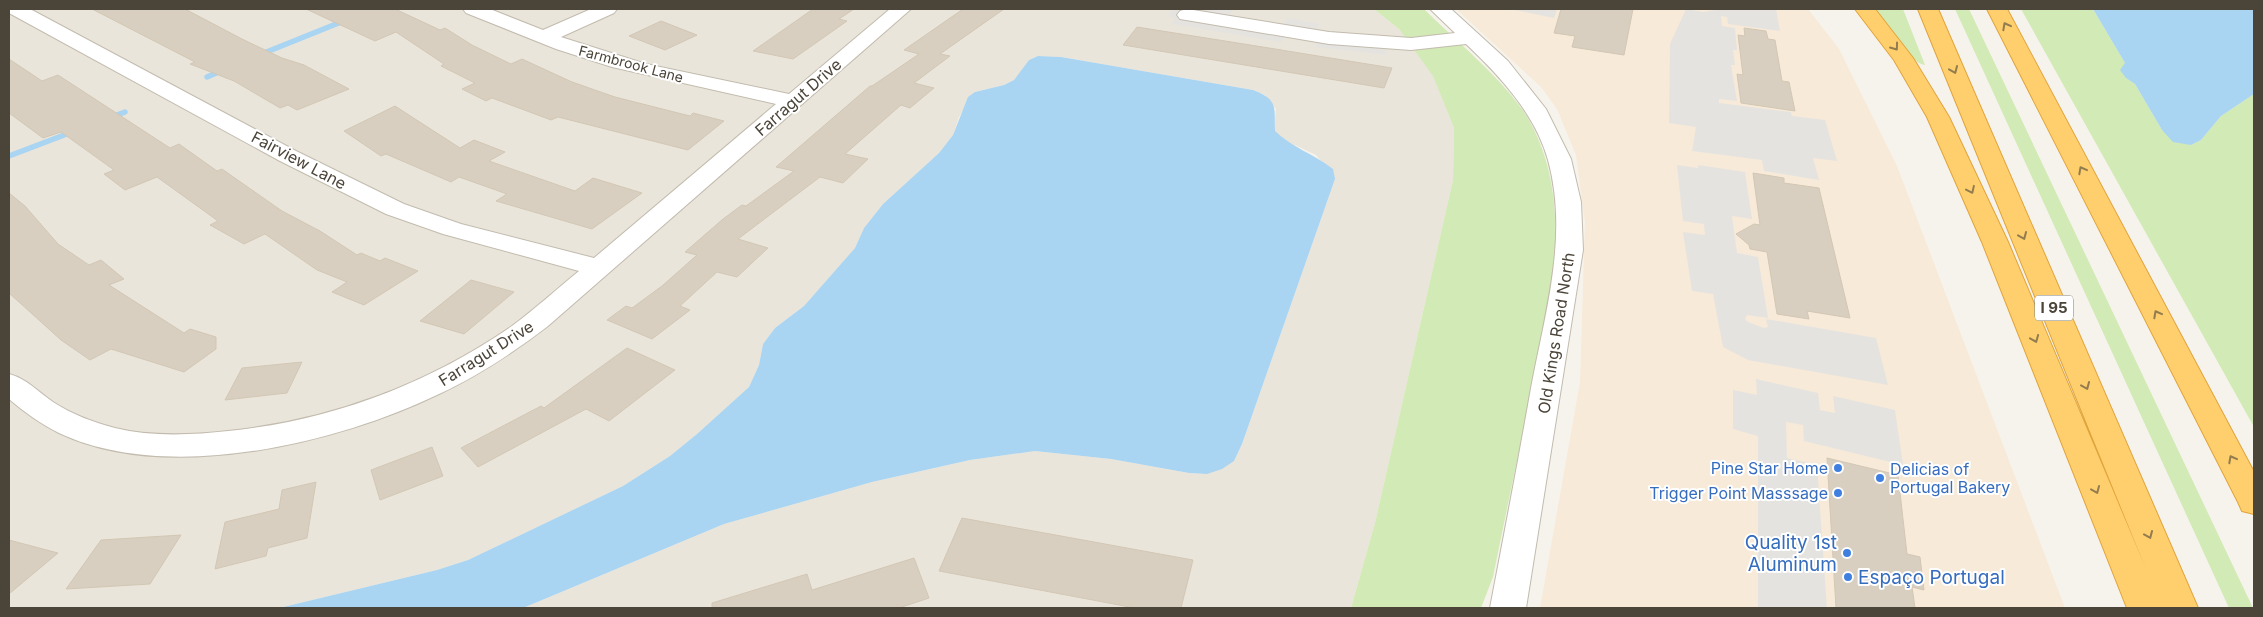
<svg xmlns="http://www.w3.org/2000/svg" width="2263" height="617" viewBox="0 0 2263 617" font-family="Inter,sans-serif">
<rect width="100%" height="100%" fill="#f6f3ec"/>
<path fill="#eae5da" d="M 9,9 L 1374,9 L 1399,29 L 1433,75 L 1454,128 L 1453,180 L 1375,523 L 1351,608 L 523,608 L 724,524 L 872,482 L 970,460 L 1035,451 L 1111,459 L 1189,473 L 1207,474 L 1234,461 L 1242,444 L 1335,179 L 1316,155 L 1284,140 L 1274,131 L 1276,109 L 1265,95 L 1253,90 L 1061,57 L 1038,56 L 1029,60 L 1014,80 L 1004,85 L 975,92 L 959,117 L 953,135 L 939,153 L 883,204 L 864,228 L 855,248 L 804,306 L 775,328 L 763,344 L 759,365 L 749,387 L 697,434 L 670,456 L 623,486 L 468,560 L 437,570 L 279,608 L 9,608 Z"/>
<path fill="#f7ead8" d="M 1456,9 L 1808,9 L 1839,49 L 1897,166 L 2065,608 L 1540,608 L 1580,382 L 1585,223 L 1576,155 L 1557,109 L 1541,87 Z"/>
<path fill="#d2eab5" d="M 1374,9 L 1424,9 C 1454,39 1504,80 1526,115 C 1580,204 1547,320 1527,414 C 1515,469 1504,523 1493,577 L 1481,608 L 1351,608 L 1375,523 L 1453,180 L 1454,128 L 1433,76 L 1399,29 Z
M 1872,9 L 1903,9 L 1925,65 C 1910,64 1883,21 1872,9 Z
M 1955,9 L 1969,9 L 2253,608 L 2229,608 Z
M 2021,9 L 2093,9 L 2125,63 L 2126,78 L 2135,84 L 2162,130 L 2191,145 L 2201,140 L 2221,116 L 2254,94 L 2254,427 Z"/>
<path fill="#e5e3e0" d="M 1173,9 L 1223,9 L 1232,10 L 1230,16 L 1283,25 L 1288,18 L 1320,24 L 1316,31 L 1384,38 L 1387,55 L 1316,47 L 1317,41 L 1285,36 L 1281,42 L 1172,24 L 1175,18 L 1168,16 Z
M 1510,9 L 1557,9 L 1554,18 Z
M 1686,9 L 1703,12 L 1721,9 L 1776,9 L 1780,31 L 1728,24 L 1727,17 L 1721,16 L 1722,26 L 1735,28 L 1737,50 L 1733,50 L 1735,65 L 1731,65 L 1737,101 L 1719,99 L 1719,103 L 1791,112 L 1792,116 L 1825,120 L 1837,161 L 1813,158 L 1819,180 L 1764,171 L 1762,160 L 1692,151 L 1696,127 L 1669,123 L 1670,44 Z
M 1677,165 L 1698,168 L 1698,165 L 1745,172 L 1752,219 L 1732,216 L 1737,253 L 1758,257 L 1768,318 L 1747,315 L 1745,319 L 1748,322 L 1764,328 L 1768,327 L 1766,319 L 1876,338 L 1888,385 L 1748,360 L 1723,347 L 1713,294 L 1692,291 L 1683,232 L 1705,235 L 1704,224 L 1683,221 Z
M 1756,379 L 1818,393 L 1820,410 L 1835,413 L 1833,396 L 1895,410 L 1903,465 L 1804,441 L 1803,425 L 1786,422 L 1787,458 L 1817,465 L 1827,608 L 1758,608 L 1758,436 L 1733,429 L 1733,390 L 1757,395 Z"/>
<path fill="#a9d4f2" d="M 2093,9 L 2254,9 L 2254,94 L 2221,116 L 2201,140 L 2191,145 L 2173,142 L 2162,130 L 2135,84 L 2126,78 L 2120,70 L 2125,63 Z
M 1038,56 L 1061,57 L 1253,90 C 1279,100 1274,107 1275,131 C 1291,147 1314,154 1333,169 L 1335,179 L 1242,444 L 1234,461 L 1222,469 L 1207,474 L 1189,473 L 1111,459 L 1035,451 L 970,460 L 872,482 L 724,524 L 523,608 L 279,608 L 437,570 L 468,560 L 623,486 L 670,456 L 697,434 L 749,387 L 759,365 L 763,344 L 775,328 L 804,306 L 855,248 L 864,228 L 883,204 L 939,153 L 953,135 L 968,97 L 975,92 L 1004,85 L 1014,80 L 1029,60 Z"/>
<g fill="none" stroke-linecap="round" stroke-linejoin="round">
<path stroke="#a9d4f2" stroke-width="5.5" d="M 259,55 L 346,20
M 207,77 L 223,70
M 109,118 L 125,112
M 9,156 L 72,132"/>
</g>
<path fill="#d8cfc1" stroke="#d3c7b4" d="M 92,9 L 185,9 L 242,39 L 282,58 L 304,65 L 349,89 L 297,110 L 288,105 L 280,108 L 234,81 L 190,64 L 195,62 Z
M 306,9 L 395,9 L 440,30 L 445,28 L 472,45 L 511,64 L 522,59 L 572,82 L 615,97 L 690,116 L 693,113 L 724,121 L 688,150 L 558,117 L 551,120 L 492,98 L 486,101 L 462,89 L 475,83 L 441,66 L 444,64 L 396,32 L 375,41 Z
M 813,9 L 854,9 L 839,19 L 847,21 L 793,59 L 753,51 Z
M 963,9 L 1004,9 L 940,54 L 950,56 L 914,83 L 934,88 L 910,108 L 901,105 L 845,154 L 868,159 L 843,183 L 820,177 L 738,239 L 768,248 L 737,277 L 717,272 L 680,306 L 690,310 L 652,339 L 607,320 L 626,306 L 632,308 L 662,286 L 697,255 L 685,252 L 723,219 L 742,205 L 746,206 L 794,171 L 776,167 L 870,86 L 872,86 L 919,54 L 904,50 Z
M 1561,9 L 1633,9 L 1624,55 L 1572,47 L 1575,36 L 1554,33 Z
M 661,21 L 697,35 L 665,50 L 629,36 Z
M 1137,27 L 1269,48 L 1392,68 L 1384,88 L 1123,45 Z
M 1744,28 L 1766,31 L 1768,39 L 1775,40 L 1782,81 L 1789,82 L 1795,111 L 1741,103 L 1737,74 L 1743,75 L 1738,35 L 1745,36 Z
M 9,59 L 42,81 L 58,75 L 170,148 L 179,144 L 217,171 L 222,169 L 282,211 L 320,231 L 357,255 L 361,253 L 380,261 L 385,258 L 418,271 L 364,305 L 332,292 L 347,282 L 317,270 L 265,234 L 244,244 L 210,225 L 218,221 L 157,177 L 125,190 L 104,174 L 114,170 L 61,132 L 43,138 L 9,113 Z
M 395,106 L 460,148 L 474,140 L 505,152 L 489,161 L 575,191 L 593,178 L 642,193 L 592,229 L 496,201 L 507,194 L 459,177 L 451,182 L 386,154 L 381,156 L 344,131 Z
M 1753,173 L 1784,178 L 1784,183 L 1819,188 L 1850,318 L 1807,311 L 1809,319 L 1777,314 L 1767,252 L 1750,249 L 1749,245 L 1736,234 L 1754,224 L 1760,225 Z
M 9,193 L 25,206 L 58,244 L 89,265 L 101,260 L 124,279 L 109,285 L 184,333 L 190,329 L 216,337 L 216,349 L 184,372 L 111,349 L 90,360 L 61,340 L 9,293 Z
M 471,280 L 514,292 L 464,334 L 420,321 Z
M 627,348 L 675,370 L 609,421 L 586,409 L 478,467 L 461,448 L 541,406 L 544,408 Z
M 302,362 L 287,393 L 225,400 L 242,368 Z
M 432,447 L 443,476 L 380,500 L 371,470 Z
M 1827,458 L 1898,475 L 1907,554 L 1920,557 L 1924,590 L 1912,587 L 1915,608 L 1836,608 Z
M 316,482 L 307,538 L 268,548 L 266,556 L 215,569 L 225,522 L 279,509 L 282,490 Z
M 962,518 L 1193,560 L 1181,608 L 1135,608 L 939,571 Z
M 181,535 L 150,584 L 66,589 L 101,540 Z
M 9,540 L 58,553 L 9,594 Z
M 914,558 L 929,598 L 899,608 L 712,608 L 712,603 L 807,574 L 812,590 Z"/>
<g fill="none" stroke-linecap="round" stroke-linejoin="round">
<g stroke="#c2bbae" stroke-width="2">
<path id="minor" d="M 9,9 L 30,9 L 296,151 L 404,204 L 461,224 L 594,258 L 776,104 L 612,67 L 556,49 L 466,13 L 463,9 L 490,9 L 543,30 L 591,9 L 617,9 L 614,13 L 561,37 L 646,64 L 789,94 L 890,9 L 911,9 L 548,326 C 514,352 478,376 439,394 C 336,444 167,484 59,433 C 41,424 24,412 9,399 L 9,374 C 26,378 38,392 53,402 C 73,415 93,422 115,428 C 151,437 192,435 228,431 C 330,421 428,384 512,326 C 535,309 557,289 579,271 L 443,234 L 386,214 L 280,161 L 9,13 Z
M 1187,9 L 1329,32 L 1411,38 L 1455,33 L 1430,9 L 1451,9 L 1508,61 L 1546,109 L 1571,159 L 1581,202 L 1583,250 L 1526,608 L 1490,608 C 1504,535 1518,462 1531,388 C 1545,313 1569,236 1548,160 C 1535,114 1500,76 1466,44 L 1411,50 L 1329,44 L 1180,19 L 1177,15 L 1180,11 Z"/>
</g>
<g stroke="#e0a43c" stroke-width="2">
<path id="highway" d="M 1855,9 L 1875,9 L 1913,58 L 1949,117 L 2008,242 L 2146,569 L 1918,9 L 1938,9 L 2198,608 L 2127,608 L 1982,242 L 1927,117 L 1894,60 Z
M 1987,9 L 2007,9 L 2254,472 L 2254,514 L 2242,511 L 2238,502 Z"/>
</g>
<use href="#minor" fill="#fff" fill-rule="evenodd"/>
<use href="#highway" fill="#ffcf6e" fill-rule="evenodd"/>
</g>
<defs><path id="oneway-chevron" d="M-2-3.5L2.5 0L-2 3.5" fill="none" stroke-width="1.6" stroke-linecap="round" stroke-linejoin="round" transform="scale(1.25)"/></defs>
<g stroke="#937c4e">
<use href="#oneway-chevron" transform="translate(2006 26) rotate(-118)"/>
<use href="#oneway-chevron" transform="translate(1895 47) rotate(54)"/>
<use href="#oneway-chevron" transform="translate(1954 70) rotate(67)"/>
<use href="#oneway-chevron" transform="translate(2082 170) rotate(-118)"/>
<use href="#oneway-chevron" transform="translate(1971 190) rotate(65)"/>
<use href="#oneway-chevron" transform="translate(2023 236) rotate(67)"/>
<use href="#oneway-chevron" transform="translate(2157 314) rotate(-118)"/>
<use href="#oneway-chevron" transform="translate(2035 339) rotate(68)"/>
<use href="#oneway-chevron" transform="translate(2086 386) rotate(67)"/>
<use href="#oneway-chevron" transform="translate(2232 459) rotate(-118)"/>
<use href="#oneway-chevron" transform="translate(2096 490) rotate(67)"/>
<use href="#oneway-chevron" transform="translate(2149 535) rotate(67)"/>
</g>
<g fill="#3f7fe0" stroke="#fff" stroke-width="2">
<circle cx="1838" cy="468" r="5"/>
<circle cx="1880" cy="478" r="5"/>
<circle cx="1838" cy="493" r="5"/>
<circle cx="1847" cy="553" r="5"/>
<circle cx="1848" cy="577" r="5"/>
</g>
<g text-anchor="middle" stroke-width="4" stroke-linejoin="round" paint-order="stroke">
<g font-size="14" fill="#4b4439" stroke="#fff">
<text transform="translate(631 64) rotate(15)" y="5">Farmbrook Lane</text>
</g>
<rect fill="#fff" stroke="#817c74" stroke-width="1" x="2035" y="295.5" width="38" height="25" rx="4"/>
<g font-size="15" font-weight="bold" fill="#4b4439">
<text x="2054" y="313">I 95</text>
</g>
<g font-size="16" fill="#4b4439" stroke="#fff">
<text transform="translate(798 97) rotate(-41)" y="6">Farragut Drive</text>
<text transform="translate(299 160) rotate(28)" y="6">Fairview Lane</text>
<text transform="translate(1556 333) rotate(-81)" y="6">Old Kings Road North</text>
<text transform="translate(486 353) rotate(-32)" y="6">Farragut Drive</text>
</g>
<g font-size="16" fill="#366cbe" stroke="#fff" text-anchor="end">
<text x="1828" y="474">Pine Star Home</text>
<text x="1890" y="475" text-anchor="start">Delicias of<tspan x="1890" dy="18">Portugal Bakery</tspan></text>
<text x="1828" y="499">Trigger Point Masssage</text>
</g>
<g font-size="19" fill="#366cbe" stroke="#fff" text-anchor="end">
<text x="1837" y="549">Quality 1st<tspan x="1837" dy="22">Aluminum</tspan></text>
<text x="1858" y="584" text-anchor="start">Espaço Portugal</text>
</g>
</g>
<rect width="2263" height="617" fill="none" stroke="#4b4439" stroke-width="20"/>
</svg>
